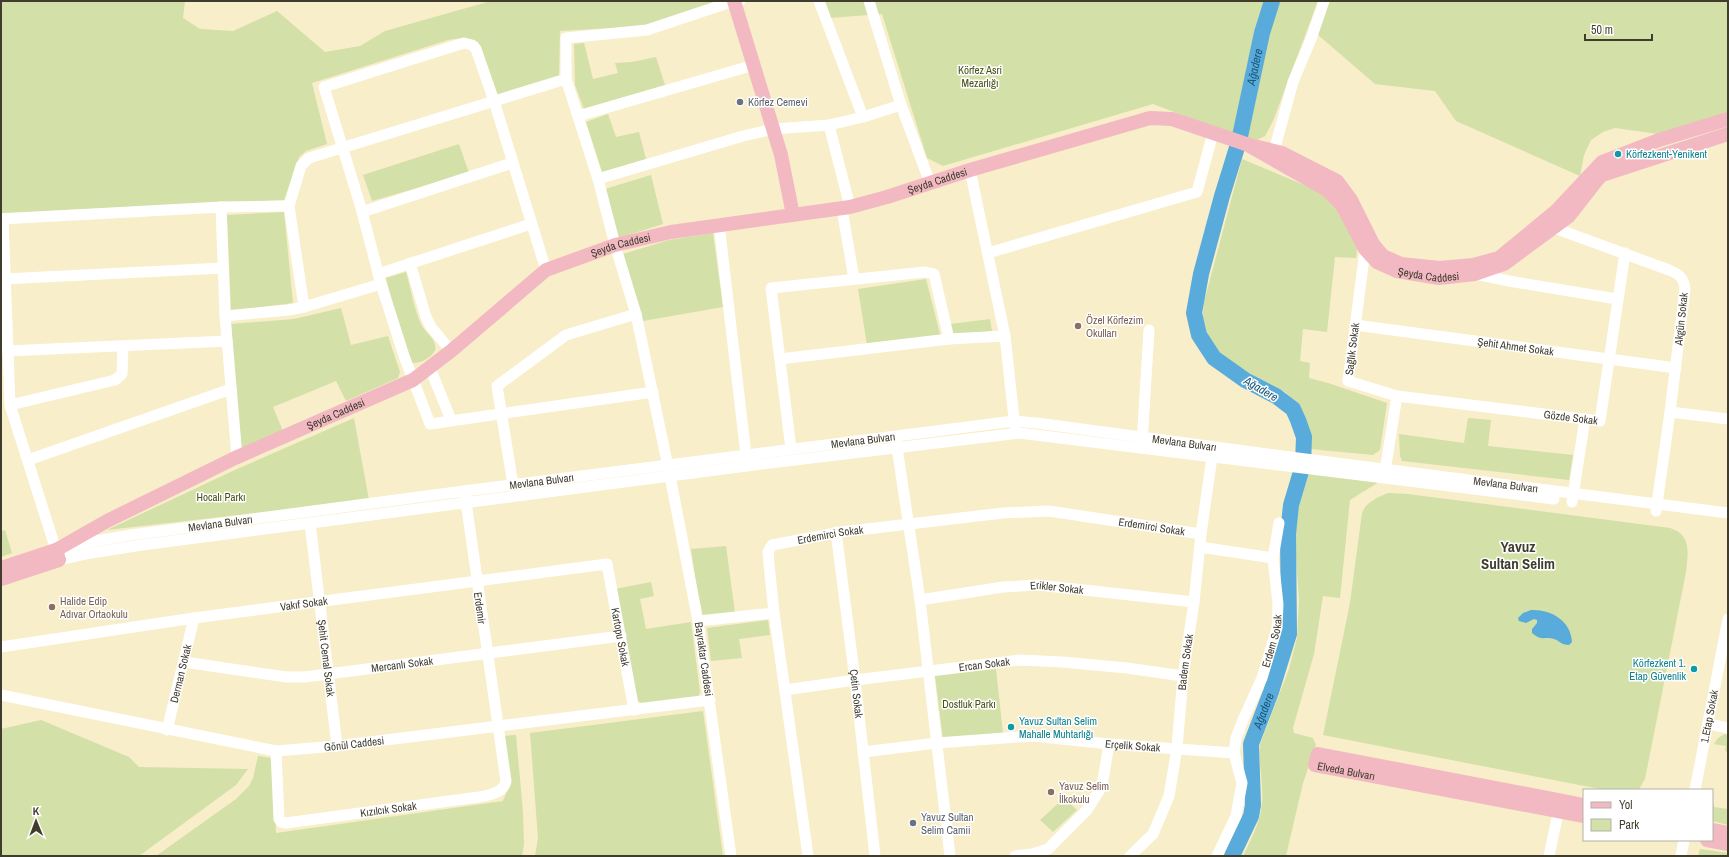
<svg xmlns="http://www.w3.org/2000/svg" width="1729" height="857" viewBox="0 0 1729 857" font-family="'Archivo Narrow',sans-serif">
<rect width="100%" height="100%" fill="#f8eeca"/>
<path fill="#d3e0a7" d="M 1,1 L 185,1 L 183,18 L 200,29 L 233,31 L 277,11 L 325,52 L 360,46 L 385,31 L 491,1 L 720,1 L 649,26 L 560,31 L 559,77 L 497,98 L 478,42 L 462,38 L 448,40 L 312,83 L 327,144 L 306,151 L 299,157 L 284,200 L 1,213 Z
M 822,1 L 1318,1 L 1273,121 L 1265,136 L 1253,142 L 1153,104 L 943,166 L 927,158 L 882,14 L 829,18 Z
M 1328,1 L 1728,1 L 1728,114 L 1658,134 L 1615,128 L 1603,132 L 1591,140 L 1584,155 L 1580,176 L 1456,121 L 1435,91 L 1375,84 L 1317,34 Z
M 584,43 L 593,79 L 618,73 L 615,63 L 632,62 L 656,57 L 665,85 L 584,109 L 575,85 L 574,44 Z
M 608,114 L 616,137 L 639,132 L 646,159 L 602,172 L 586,122 Z
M 459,144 L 469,173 L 372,201 L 363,175 Z
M 1242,159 L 1328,195 L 1358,241 L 1356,258 L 1335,257 L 1327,332 L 1303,329 L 1300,361 L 1310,363 L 1309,378 L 1328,383 L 1387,403 L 1380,450 L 1373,455 L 1310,449 L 1301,408 L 1285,392 L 1262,381 L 1225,359 L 1209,340 L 1202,322 L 1204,302 Z
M 651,175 L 663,224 L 619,238 L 605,189 Z
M 284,212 L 293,303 L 231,311 L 227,215 Z
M 713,233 L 723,307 L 643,321 L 623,254 L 669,240 Z
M 406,272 C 411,289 414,310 422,326 C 426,333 438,341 435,350 C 432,358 419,364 412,363 L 407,357 L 386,278 Z
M 926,279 L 941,338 L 867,345 L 858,289 Z
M 341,308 L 351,345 L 388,336 L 400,372 L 398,378 L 346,401 L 336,381 L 273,407 L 283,431 L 240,450 L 231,324 L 294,319 Z
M 990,319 L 992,331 L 953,336 L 950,324 Z
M 354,418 L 369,500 L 107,530 L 237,469 Z
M 1468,418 L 1491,420 L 1488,446 L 1573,455 L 1569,480 L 1402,461 L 1400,456 L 1399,434 L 1464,443 Z
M 1309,473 L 1379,482 L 1350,500 L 1340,598 L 1323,596 L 1314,654 L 1293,728 L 1294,733 L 1313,738 L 1316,745 L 1303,783 L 1286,856 L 1243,856 C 1251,839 1260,823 1262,804 C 1264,784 1258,764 1260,744 L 1289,669 L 1297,638 L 1299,600 L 1294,529 L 1298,509 Z
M 1388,493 L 1408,494 L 1670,528 C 1692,535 1688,553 1686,572 L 1645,779 L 1639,789 L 1605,790 L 1323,735 L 1350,603 L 1362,513 C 1366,502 1378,497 1388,493 Z
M 5,530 L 12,553 L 1,557 L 1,531 Z
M 726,546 L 735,613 L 701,617 L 691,549 Z
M 651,582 L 654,596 L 640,599 L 646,629 L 691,622 L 700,692 L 698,698 L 645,705 L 636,700 L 615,589 Z
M 768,620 L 770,635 L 739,639 L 742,658 L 711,661 L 707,628 Z
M 996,669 L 1003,733 L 943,739 L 935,676 Z
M 703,711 L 723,856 L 535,856 L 538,838 L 530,733 Z
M 41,720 L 129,757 L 139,767 L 248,769 L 236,785 L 139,856 L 1,856 L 1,729 Z
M 1725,734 L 1728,735 L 1728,752 L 1725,751 L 1726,746 L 1714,744 L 1718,738 Z
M 516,735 L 523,812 L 524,844 L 522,856 L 156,856 L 236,799 L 249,786 L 253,778 L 258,756 L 272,758 L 276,833 L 503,801 L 509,786 L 503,736 Z
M 1064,798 L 1077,810 L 1053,832 L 1040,820 Z
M 1712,804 L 1714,804 L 1714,807 L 1728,809 L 1728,825 L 1712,821 Z
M 1700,849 L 1728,853 L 1728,856 L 1698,856 Z"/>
<path fill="#59abdc" d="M 1531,610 C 1550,609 1571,620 1572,642 L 1569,645 C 1561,645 1560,641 1554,639 C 1544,636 1543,642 1532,633 L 1532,629 L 1537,623 L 1537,620 L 1534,619 L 1526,623 L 1519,621 L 1518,618 L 1523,613 Z"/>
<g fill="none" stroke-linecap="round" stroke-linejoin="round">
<path stroke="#59abdc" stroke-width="16" id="s1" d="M 1232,856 L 1251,816 L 1253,805 L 1251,744 L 1271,692 L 1289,634 L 1288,534 L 1291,505 L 1303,465 L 1304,437 L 1298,420 L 1293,409 L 1276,396 L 1245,380 L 1214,358 L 1199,335 L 1194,313 L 1201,274 L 1222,196 L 1239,141 L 1262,33 L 1272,1"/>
<g stroke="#fff" stroke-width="11">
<path d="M 819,1 L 863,117"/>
<path d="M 869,1 L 901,105 L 930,183"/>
<path d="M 578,116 L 754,65"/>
<path d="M 829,125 L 850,207"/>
<path d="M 1277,159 L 1274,151 L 1293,82 L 1311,39 L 1324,1"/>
<path d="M 970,170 L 1005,336 L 1015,428"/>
<path d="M 598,179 L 743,136 L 773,129 L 829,125 L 863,117 L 901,105"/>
<path d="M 221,207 L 225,316 L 237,457"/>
<path d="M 842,209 L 854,279"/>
<path d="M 362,212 L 512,163"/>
<path d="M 1,219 L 221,207 L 289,206"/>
<path id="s2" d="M 3,219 L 10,405 L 56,550 L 95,541 L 131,535 L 464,491 L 1014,421 L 1037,423 L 1282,456 L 1728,513"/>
<path d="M 719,224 L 746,455"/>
<path d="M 1549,226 L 1669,270 C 1679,274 1684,278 1685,289 L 1670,412 L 1656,511"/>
<path d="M 1366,243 L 1348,381 L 1397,396 L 1384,477"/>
<path d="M 988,253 L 1197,192 L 1213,133"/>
<path d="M 410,263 L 426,317 L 431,327 L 451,351"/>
<path d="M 546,270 L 494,101 L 476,49 L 472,45 L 464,43 L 324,87 L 361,208 L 381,284 L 404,356 L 430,424 L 653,392"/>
<path d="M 1475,273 L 1475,274 L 1509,281 L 1617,299"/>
<path d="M 378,274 L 531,224"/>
<path d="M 4,279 L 223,268"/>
<path d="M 381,284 L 304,307 L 289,206 L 301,166 L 309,158 L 566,79"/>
<path d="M 225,316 L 289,310 L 304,307"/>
<path id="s3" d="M 1355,325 L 1676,368"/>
<path d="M 7,351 L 227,341"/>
<path d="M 780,359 L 949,339 L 1005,336"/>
<path d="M 430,368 L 451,420"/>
<path id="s4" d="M 1397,396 L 1600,421 L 1625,253"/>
<path d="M 10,405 L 115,380 L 122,374 L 123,347"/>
<path d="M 1670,412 L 1728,419"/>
<path d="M 896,441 L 920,600 L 950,856"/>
<path d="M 1142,443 L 1149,330"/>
<path d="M 791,449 L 771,288 L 925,272 L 934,274 L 949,339"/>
<path d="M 28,460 L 231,389"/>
<path d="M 513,485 L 497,386 L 566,335 L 636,314"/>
<path d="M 1572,502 L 1585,419"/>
<path id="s5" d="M 310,523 L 337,746"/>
<path id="s6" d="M 836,532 L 855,680 L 875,856"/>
<path d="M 1200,547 L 1273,558"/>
<path d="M 59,560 L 91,553 L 142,545 L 754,465 L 1019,433 L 1554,499"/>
<path id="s7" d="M 920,600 L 1003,587 L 1038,585 L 1194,602"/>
<path d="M 698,621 L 774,613"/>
<path id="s8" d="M 1,647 L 194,618 L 607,564 L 634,710"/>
<path id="s9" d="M 184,662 L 286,677 L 305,677 L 621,636"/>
<path id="s10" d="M 785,690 L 855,680 L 1020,660 L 1062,662 L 1127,668 L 1183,676"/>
<path id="s11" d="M 1,695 L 276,751 L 337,746 L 710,700"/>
<path d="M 1709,724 L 1728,728"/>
<path id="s12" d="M 167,730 L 194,618"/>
<path id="s13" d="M 276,751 L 279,819 L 281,822 L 286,823 L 479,797 C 489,795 504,793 506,781 L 465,495"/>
<path id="s14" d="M 863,752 L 937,743 L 1033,736 L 1109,744 L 1234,753"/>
<path id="s15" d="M 1695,790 L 1728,619"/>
<path d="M 731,856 L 698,621 L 670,476 L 636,314 L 615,245 L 598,179 L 566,79 L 566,38 L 647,30 L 734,1 L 740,1"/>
<path id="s16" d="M 808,856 L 774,613 L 769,564 L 768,552 L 772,545 L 841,532 L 1003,513 L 1049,511 L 1201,534"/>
<path d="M 1015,856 L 1032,854 L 1048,849 L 1087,810 L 1099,791 L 1103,780 L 1109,744"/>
<path id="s17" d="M 1130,856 L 1153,834 L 1169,796 L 1177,748 L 1183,676 L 1194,602 L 1201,534 L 1212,457"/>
<path id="s18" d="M 1217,856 L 1236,816 L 1242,783 L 1234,753 L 1236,738 L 1243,720 L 1262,678 L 1277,628 L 1278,604 L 1273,558 L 1279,523"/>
<path d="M 1549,856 L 1560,804"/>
<path d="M 1681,856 L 1684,840"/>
</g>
<g stroke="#f2b9c3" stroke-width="14">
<path d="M 734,1 L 781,155 L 793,215"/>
<path id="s19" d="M 1728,119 L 1659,140 L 1602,162 L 1556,211 L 1499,258 L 1473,265 L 1440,268 L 1401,264 L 1383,256 L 1373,244 L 1351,200 L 1337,181 L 1282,153 L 1246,144 L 1327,190 L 1342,205 L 1365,249 L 1377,262 L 1397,271 L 1439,278 L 1475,274 L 1504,264 L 1569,216 L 1598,179 L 1602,175 L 1728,134"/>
<path id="s20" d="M 1,568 L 56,550 L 107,521 L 235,458 L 413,380 L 451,351 L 546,270 L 615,245 L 671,232 L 850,207 L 887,197 L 970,170 L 1150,118 L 1172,119 L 1246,144"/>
<path d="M 1,579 L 59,560 L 56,550"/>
<path id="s21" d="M 1584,805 L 1318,754 L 1315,765 L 1584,816"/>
<path d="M 1712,830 L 1728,833"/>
<path d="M 1707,840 L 1728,844"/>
</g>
</g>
<g fill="#6b7280" stroke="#fff" stroke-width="1.5">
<circle cx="740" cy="102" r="4"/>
<circle cx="913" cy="823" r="4"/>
</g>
<g fill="#0f9aa8" stroke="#fff" stroke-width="1.5">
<circle cx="1618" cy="154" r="4"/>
<circle cx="1694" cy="669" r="4"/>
<circle cx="1011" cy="727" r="4"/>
</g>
<g fill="#8d6e63" stroke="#fff" stroke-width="1.5">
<circle cx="1078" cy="326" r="4"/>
<circle cx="52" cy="607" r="4"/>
<circle cx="1051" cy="792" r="4"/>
</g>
<g text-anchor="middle" stroke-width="3" stroke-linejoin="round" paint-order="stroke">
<g font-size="11" fill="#455015" stroke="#fff">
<text x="980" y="74">Körfez Asri<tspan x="980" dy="13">Mezarlığı</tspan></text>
<text x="221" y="501">Hocalı Parkı</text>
<text x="969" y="708">Dostluk Parkı</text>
</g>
<g font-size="11" fill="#5b616d" stroke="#fff" text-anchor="start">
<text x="748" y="106">Körfez Cemevi</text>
<text x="921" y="821">Yavuz Sultan<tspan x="921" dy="13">Selim Camii</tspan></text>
</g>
<g font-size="11" fill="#0d838f" stroke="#fff" text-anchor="start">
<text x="1626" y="158">Körfezkent-Yenikent</text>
<text x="1686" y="667" text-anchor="end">Körfezkent 1.<tspan x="1686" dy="13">Etap Güvenlik</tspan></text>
<text x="1019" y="725">Yavuz Sultan Selim<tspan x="1019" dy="13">Mahalle Muhtarlığı</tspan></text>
</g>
<g font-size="11" fill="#403c2e" stroke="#fff">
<text dy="4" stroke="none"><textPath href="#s20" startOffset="1029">Şeyda Caddesi</textPath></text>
<text dy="4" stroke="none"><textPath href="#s20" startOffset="705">Şeyda Caddesi</textPath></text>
<text dy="4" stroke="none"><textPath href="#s19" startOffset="816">Şeyda Caddesi</textPath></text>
<text transform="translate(1681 319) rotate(-84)" y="4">Akgün Sokak</text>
<text dy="4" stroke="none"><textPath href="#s3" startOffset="162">Şehit Ahmet Sokak</textPath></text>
<text transform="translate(1352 349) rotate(-83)" y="4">Sağlık Sokak</text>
<text dy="4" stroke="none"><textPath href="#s20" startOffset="369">Şeyda Caddesi</textPath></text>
<text dy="4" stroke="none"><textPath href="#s4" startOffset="175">Gözde Sokak</textPath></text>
<text dy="4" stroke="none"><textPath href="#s2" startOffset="1153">Mevlana Bulvarı</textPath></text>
<text dy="4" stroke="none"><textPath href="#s2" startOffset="1477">Mevlana Bulvarı</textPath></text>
<text dy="4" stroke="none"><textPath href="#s2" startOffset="829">Mevlana Bulvarı</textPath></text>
<text dy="4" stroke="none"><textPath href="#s2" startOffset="1801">Mevlana Bulvarı</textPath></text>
<text dy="4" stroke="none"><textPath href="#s2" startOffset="505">Mevlana Bulvarı</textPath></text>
<text dy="4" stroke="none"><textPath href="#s16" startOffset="698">Erdemirci Sokak</textPath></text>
<text dy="4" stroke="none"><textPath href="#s16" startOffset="374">Erdemirci Sokak</textPath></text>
<text dy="4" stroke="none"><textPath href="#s7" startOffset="138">Erikler Sokak</textPath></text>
<text dy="4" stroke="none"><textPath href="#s8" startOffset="306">Vakıf Sokak</textPath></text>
<text transform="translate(480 608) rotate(82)" y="4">Erdemir</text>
<text dy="4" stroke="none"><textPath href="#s8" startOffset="686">Kartopu Sokak</textPath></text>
<text dy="4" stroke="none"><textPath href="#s18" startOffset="228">Erdem Sokak</textPath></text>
<text dy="4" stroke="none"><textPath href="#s5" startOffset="136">Şehit Cemal Sokak</textPath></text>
<text transform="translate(704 659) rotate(82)" y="4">Bayraktar Caddesi</text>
<text dy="4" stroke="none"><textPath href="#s17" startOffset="208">Badem Sokak</textPath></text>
<text dy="4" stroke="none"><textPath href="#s9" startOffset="220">Mercanlı Sokak</textPath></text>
<text dy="4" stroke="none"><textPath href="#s10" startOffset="201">Ercan Sokak</textPath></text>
<text dy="4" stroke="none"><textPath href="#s12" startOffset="58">Derman Sokak</textPath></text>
<text dy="4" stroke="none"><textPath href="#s6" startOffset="163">Çetin Sokak</textPath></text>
<text dy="4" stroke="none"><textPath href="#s15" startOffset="75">1.Etap Sokak</textPath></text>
<text dy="4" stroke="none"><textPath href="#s11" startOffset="359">Gönül Caddesi</textPath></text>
<text dy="4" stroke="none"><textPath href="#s14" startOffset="271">Erçelik Sokak</textPath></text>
<text dy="4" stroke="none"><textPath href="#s21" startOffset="314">Elveda Bulvarı</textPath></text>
<text dy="4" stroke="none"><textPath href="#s13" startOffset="180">Kızılcık Sokak</textPath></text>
</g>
<g font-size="11" fill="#785e54" stroke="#fff" text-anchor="start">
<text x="1086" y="324">Özel Körfezim<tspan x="1086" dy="13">Okulları</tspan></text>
<text x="60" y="605">Halide Edip<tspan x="60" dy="13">Adıvar Ortaokulu</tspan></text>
<text x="1059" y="790">Yavuz Selim<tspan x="1059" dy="13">İlkokulu</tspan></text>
</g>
<g font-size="12" font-style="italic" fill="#1a5879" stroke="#fff">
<text dy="4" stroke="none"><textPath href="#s1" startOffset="860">Ağadere</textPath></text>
<text transform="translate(1261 389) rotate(30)" y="4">Ağadere</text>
<text dy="4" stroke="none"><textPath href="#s1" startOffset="152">Ağadere</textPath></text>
</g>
<g font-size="15" font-weight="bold" fill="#403c2e" stroke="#fff">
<text x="1518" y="552">Yavuz<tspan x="1518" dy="17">Sultan Selim</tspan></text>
</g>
</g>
<rect width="1729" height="857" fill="none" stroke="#403c2e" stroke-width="4"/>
<rect x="1583" y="789" width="130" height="52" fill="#ffffff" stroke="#b3b1ab"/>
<rect x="1591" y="802" width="20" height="6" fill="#f2b9c3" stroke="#b3b1ab"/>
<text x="1619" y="809" font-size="12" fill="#403c2e">Yol</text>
<rect x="1591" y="819" width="20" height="12" fill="#d3e0a7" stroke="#b3b1ab"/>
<text x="1619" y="829" font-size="12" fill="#403c2e">Park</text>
<g transform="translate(36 821) rotate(359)" stroke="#ffffff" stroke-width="3" paint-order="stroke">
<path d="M0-3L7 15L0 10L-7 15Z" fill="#403c2e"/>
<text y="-6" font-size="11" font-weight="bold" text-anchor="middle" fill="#403c2e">K</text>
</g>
<path d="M1585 34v6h67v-6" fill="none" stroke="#403c2e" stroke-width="2"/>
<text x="1591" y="34" font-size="12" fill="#403c2e" stroke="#ffffff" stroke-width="3" paint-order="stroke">50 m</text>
</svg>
